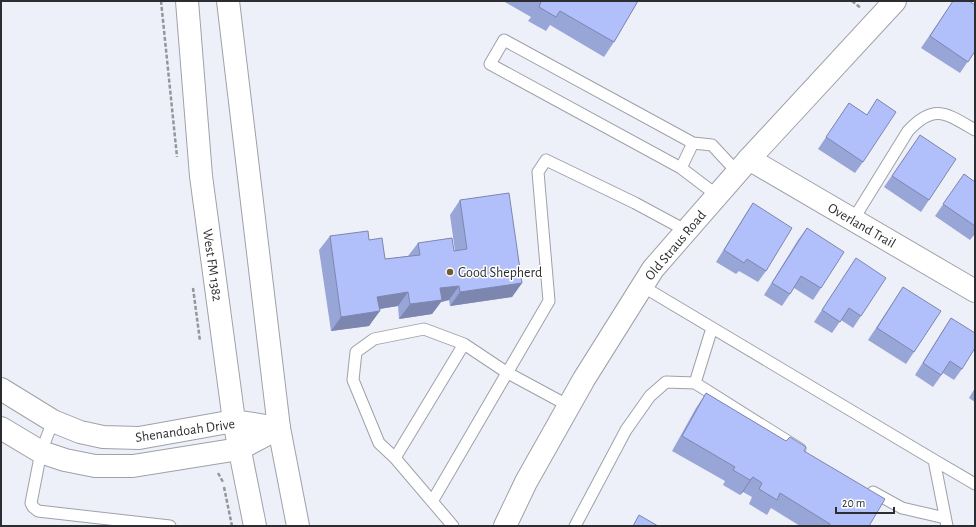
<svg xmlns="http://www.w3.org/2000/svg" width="976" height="527" viewBox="0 0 976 527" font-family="'Alegreya Sans',sans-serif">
<rect width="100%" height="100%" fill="#eef0f9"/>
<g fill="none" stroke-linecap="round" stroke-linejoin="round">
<g stroke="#9fa1a9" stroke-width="13">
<path id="lane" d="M 681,168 L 693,143
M 718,196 L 681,168 L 490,64 L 504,40 L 693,143 L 712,145 L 738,173
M 853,220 L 908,131 C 934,103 946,113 975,130
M 642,286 L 934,460 L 947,526
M 712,328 L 695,383 L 800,449
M 53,421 L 41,452 L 31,503 L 33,507 L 38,511 L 170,526
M 395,458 L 464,344
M 934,460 L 975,484
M 873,492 L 902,508 L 945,518
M 433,500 L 549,301 L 538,172 L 546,160 L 635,203 L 687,231
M 453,526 L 395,458 L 379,443 L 353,380 L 356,352 L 374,339 L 424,329 L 464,344 L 506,372 L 569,406
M 575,526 L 626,430 L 650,396 L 666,382 L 695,383"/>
</g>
<g stroke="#9fa1a9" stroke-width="24">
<path id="street" d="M 749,159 L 975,291
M 1,389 L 53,421 L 80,432 L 103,437 L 139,438 L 234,421 L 279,428
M 1,428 L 41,452 L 65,460 L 95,466 L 133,466 L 239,449 L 279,428"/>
</g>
<g stroke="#9fa1a9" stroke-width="24">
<path id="secondary" d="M 505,526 L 526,482 L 584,379 L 653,269 L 749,159 L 895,1"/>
</g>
<g stroke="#9fa1a9" stroke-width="24">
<path id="primary" d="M 187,1 L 201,176 L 234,421 L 255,526
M 228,1 L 279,428 L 298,526"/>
</g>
<path stroke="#94969c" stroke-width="2.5" stroke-dasharray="4 2" stroke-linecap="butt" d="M 161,1 L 177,157
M 852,1 L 861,8
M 193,288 L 200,341
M 218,473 L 223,482
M 224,487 L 232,526"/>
<use href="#lane" stroke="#fff" stroke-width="11"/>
<use href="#street" stroke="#fff" stroke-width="22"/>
<use href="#secondary" stroke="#fff" stroke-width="22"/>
<use href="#primary" stroke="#fff" stroke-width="22"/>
</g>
<path fill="#98a5d7" d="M 503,1 L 638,1 L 614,42 L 604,57 L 550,25 L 546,31 L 528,21 L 531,17 Z
M 953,1 L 975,51 L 960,73 L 921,48 Z
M 877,99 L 863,162 L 855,173 L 818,149 L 849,103 L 867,115 Z
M 920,135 L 929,200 L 921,212 L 884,187 Z
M 964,174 L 975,182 L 975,234 L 970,240 L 935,216 Z
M 460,200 L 522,283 L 512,297 L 450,306 L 449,300 L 441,302 L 432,314 L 399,319 L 398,306 L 379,309 L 369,326 L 331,331 L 319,250 L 330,236 L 369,240 L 385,259 L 408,256 L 418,243 L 455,251 L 450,215 Z
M 753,203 L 766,271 L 758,282 L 739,271 L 736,274 L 716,262 L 745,215 Z
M 807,228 L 821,288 L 813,300 L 794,288 L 782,306 L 764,295 L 798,240 Z
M 856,258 L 861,316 L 853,328 L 841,320 L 832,333 L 814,322 Z
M 903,287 L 914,352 L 906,364 L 868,340 Z
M 951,318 L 962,369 L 954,380 L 943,373 L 933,387 L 915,375 L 943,330 Z
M 975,388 L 975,402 L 969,398 Z
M 706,393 L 786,441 L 804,451 L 869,526 L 800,526 L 771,508 L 767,515 L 749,504 L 752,497 L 743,492 L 740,495 L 723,485 L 725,481 L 672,451 L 696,408 Z"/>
<path fill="#7c86af" d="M 522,283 L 512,297 L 450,306 L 460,292 Z
M 459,286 L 449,300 L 441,302 L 432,314 L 399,319 L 410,304 L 440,288 Z
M 408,292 L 398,306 L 367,311 L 377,297 Z
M 380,311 L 369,326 L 331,331 L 341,317 Z
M 753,477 L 743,492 L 740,495 L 750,480 Z"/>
<path fill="#b1c0fa" stroke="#7c86af" d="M 539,1 L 638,1 L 614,42 L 560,11 L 556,17 L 539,7 L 541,2 Z
M 953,1 L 969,1 L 975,5 L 975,51 L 968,62 L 930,36 Z
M 877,99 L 896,112 L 863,162 L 826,137 L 849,103 L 867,115 Z
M 920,135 L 956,159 L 929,200 L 892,176 Z
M 964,174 L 975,182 L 975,226 L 943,204 Z
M 509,193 L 522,283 L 460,292 L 459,286 L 440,288 L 442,300 L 410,304 L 408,292 L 377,297 L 380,311 L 341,317 L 330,236 L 368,231 L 369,240 L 382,238 L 385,259 L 420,255 L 418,243 L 452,238 L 454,251 L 467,249 L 460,200 Z
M 753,203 L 792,228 L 766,271 L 747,259 L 744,263 L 724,250 Z
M 807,228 L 844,252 L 821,288 L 801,276 L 790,294 L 772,283 Z
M 856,258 L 886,278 L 861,316 L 849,308 L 840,322 L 822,310 Z
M 903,287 L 941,311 L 914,352 L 877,328 Z
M 951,318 L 975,333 L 975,348 L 962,369 L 950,361 L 941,375 L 923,363 Z
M 706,393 L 786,441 L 790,437 L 806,447 L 804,451 L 885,499 L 869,526 L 829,526 L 830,524 L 780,493 L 777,500 L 759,489 L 762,483 L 753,477 L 750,480 L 733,470 L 735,467 L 682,436 Z
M 639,515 L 658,526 L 633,526 Z"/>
<circle fill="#745a2c" stroke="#fff" stroke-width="1.5" cx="450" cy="272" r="4"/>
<g text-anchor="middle" stroke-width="3" stroke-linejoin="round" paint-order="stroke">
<g font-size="14" fill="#2c2d30" stroke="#fff">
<text transform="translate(862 225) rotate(30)" y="5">Overland Trail</text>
<text transform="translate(675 245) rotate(-50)" y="5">Old Straus Road</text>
<text transform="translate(213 265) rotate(82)" y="5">West FM 1382</text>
<text transform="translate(185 430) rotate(-8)" y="5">Shenandoah Drive</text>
</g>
<g font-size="14" fill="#2c2d30" stroke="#fff" text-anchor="start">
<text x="458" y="277">Good Shepherd</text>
</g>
</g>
<rect width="976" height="527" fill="none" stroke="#2c2d30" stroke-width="4"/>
<path d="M836 507v6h58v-6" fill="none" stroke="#2c2d30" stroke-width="2"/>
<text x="842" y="507" font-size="12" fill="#2c2d30" stroke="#ffffff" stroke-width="3" paint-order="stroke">20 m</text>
</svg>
